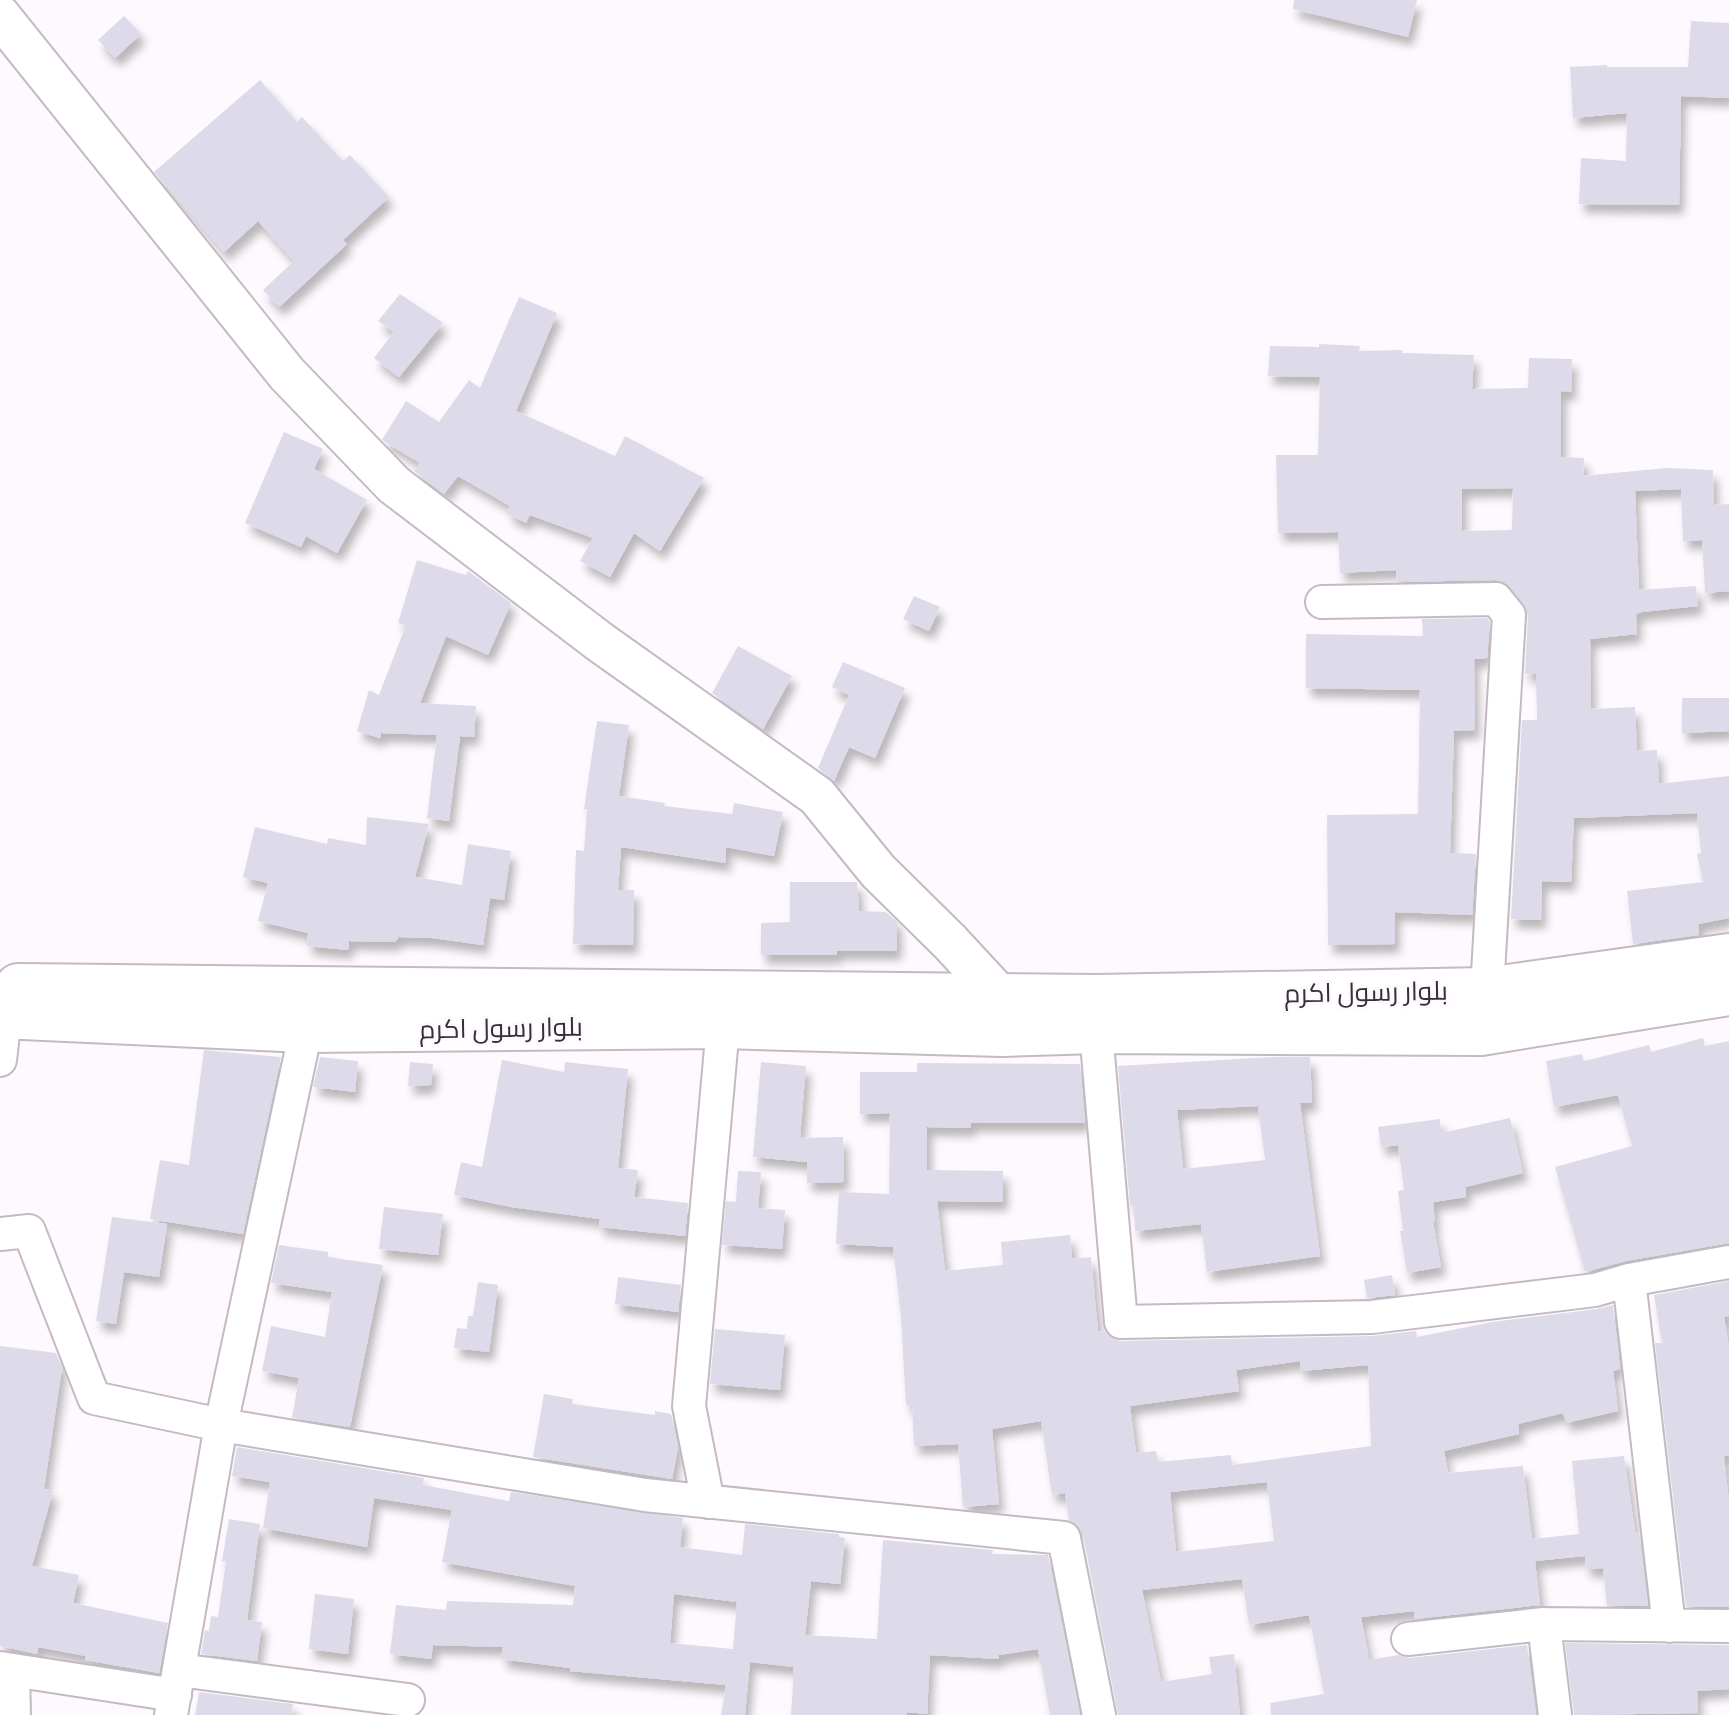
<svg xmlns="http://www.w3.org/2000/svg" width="1729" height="1715" viewBox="0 0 1729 1715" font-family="'Roboto Condensed',Cairo,sans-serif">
<defs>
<filter id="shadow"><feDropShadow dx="5" dy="9" stdDeviation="4" flood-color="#0004"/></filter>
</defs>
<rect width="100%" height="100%" fill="#fef9fe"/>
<path fill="#dddaea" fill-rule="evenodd" filter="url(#shadow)" d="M 1294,0 L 1417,0 L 1408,37 L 1293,9 Z
M 124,16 L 141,34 L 115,58 L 98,40 Z
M 1691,21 L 1729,23 L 1729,98 L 1681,96 L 1679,205 L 1579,204 L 1581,158 L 1626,161 L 1627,113 L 1573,118 L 1570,67 L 1607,65 L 1607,67 L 1688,67 Z
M 260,80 L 297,122 L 302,117 L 343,161 L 350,155 L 389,197 L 343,240 L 347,244 L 279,307 L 263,290 L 294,261 L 258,221 L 224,252 L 154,172 Z
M 400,294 L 443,323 L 399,377 L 374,358 L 394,332 L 378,321 Z
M 519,297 L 557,313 L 516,411 L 615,456 L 625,436 L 704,478 L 660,551 L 634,533 L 610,577 L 580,561 L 593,538 L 530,515 L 526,523 L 507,513 L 510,506 L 458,476 L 444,494 L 414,471 L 420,463 L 382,440 L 406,401 L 439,422 L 469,380 L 480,388 Z
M 1319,344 L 1360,346 L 1359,351 L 1402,350 L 1402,353 L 1474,355 L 1472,389 L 1528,388 L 1529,358 L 1572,359 L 1571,392 L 1561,391 L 1561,457 L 1584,458 L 1583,476 L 1666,468 L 1713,470 L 1714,505 L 1729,504 L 1729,591 L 1705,593 L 1702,540 L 1683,541 L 1681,489 L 1635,491 L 1639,590 L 1696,586 L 1698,606 L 1642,612 L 1636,614 L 1637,634 L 1590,639 L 1591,709 L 1635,707 L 1637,751 L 1657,750 L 1659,784 L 1729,776 L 1729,918 L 1698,924 L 1699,935 L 1633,944 L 1627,891 L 1703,882 L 1697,854 L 1701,853 L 1697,813 L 1574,818 L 1571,882 L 1542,881 L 1541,920 L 1511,919 L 1522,720 L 1537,720 L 1536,673 L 1525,674 L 1528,616 L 1524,604 L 1510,587 L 1496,580 L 1397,582 L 1396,570 L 1340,573 L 1338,532 L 1278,533 L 1276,455 L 1318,455 L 1320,377 L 1268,376 L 1270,346 L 1319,347 ZM 1513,488 L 1512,530 L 1462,531 L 1462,489 Z
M 284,432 L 323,449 L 314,469 L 367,500 L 337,553 L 306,536 L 301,547 L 245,523 Z
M 417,560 L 466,575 L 468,571 L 511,603 L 488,655 L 446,636 L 420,703 L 476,706 L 474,737 L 460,736 L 449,821 L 427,818 L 437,735 L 381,733 L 380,738 L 357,731 L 369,690 L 379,695 L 406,625 L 398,623 Z
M 914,596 L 940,607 L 929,631 L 903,619 Z
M 1487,618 L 1490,621 L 1487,658 L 1474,659 L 1475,730 L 1454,731 L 1450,853 L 1476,854 L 1472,915 L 1395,912 L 1395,944 L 1328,945 L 1327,815 L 1418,814 L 1420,690 L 1306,688 L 1306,634 L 1423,636 L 1422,619 Z
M 738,646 L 792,676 L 763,729 L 712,693 Z
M 843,662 L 905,688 L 875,758 L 849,747 L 834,781 L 818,768 L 849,695 L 832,687 Z
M 1682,698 L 1729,698 L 1729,731 L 1682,733 Z
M 597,721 L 629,725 L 619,796 L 665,803 L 664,806 L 732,814 L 734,803 L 783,812 L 774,856 L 726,847 L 726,863 L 621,847 L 618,890 L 634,890 L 633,945 L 573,944 L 576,850 L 584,851 L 587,809 L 584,809 Z
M 367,817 L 429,824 L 415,877 L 462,885 L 468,844 L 511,851 L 504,900 L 490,898 L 483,945 L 432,938 L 399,937 L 395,942 L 349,941 L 348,950 L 307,946 L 308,933 L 258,921 L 268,883 L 243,877 L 255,827 L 327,844 L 328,838 L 366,845 Z
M 790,882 L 857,882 L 859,911 L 886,912 L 897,922 L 897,951 L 837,951 L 837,955 L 761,955 L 761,923 L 790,922 Z
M 1703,1038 L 1705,1046 L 1729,1041 L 1729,1243 L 1626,1261 L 1585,1272 L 1555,1167 L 1632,1146 L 1618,1095 L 1554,1107 L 1546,1061 L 1582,1054 L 1584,1061 L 1649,1045 L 1651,1052 Z
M 204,1050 L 281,1057 L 243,1234 L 150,1219 L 160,1160 L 189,1165 Z
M 320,1057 L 358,1061 L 355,1092 L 313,1087 Z
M 1273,1057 L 1310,1057 L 1312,1103 L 1300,1103 L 1320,1256 L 1207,1272 L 1201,1224 L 1135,1231 L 1134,1205 L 1130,1205 L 1118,1066 ZM 1258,1106 L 1265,1160 L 1183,1169 L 1177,1110 Z
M 502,1060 L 564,1072 L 565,1062 L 628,1069 L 618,1168 L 638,1170 L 634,1197 L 688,1203 L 685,1236 L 599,1227 L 600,1219 L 511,1207 L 454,1195 L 461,1162 L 482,1167 Z
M 410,1062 L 433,1064 L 431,1085 L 408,1086 Z
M 761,1062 L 806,1066 L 800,1138 L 843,1137 L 844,1182 L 807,1183 L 807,1162 L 753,1157 Z
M 917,1063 L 1080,1064 L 1085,1123 L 971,1123 L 971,1128 L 927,1127 L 927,1170 L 1003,1171 L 1003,1202 L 937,1201 L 945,1271 L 1003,1265 L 1001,1242 L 1070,1235 L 1072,1259 L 1091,1257 L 1098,1332 L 1104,1331 L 1113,1339 L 1121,1341 L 1372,1336 L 1416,1331 L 1417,1337 L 1492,1322 L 1597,1309 L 1613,1305 L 1620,1369 L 1613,1371 L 1618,1411 L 1566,1423 L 1563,1413 L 1518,1424 L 1519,1434 L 1444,1451 L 1448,1473 L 1523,1466 L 1532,1539 L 1579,1534 L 1572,1461 L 1624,1456 L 1635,1532 L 1639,1532 L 1648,1606 L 1607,1606 L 1603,1568 L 1586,1569 L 1585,1556 L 1535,1561 L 1540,1605 L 1415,1619 L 1414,1611 L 1361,1617 L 1369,1660 L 1398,1655 L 1410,1658 L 1527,1645 L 1536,1715 L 1271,1715 L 1270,1703 L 1324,1694 L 1309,1615 L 1249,1625 L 1242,1579 L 1142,1590 L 1161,1682 L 1212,1674 L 1209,1657 L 1234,1654 L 1240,1715 L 1118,1715 L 1083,1534 L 1077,1525 L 1069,1520 L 1065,1493 L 1052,1495 L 1041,1421 L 992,1429 L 999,1504 L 963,1507 L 958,1444 L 914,1446 L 912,1405 L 906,1405 L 901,1317 L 893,1247 L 836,1244 L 839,1192 L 889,1194 L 890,1113 L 860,1114 L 860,1072 L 917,1072 ZM 1300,1361 L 1301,1371 L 1368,1365 L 1371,1446 L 1232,1465 L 1231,1455 L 1158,1462 L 1156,1451 L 1136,1453 L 1130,1406 L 1239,1391 L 1236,1370 ZM 1267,1482 L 1274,1541 L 1176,1552 L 1170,1492 Z
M 1510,1118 L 1523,1173 L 1465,1187 L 1466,1197 L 1433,1202 L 1435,1222 L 1433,1222 L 1441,1267 L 1407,1273 L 1400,1231 L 1403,1231 L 1398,1191 L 1404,1190 L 1398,1145 L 1381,1147 L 1378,1127 L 1440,1119 L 1441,1133 Z
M 738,1171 L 761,1172 L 758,1208 L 785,1210 L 782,1249 L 722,1245 L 726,1201 L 736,1202 Z
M 384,1207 L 443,1214 L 438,1255 L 379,1249 Z
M 112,1217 L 167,1224 L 159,1277 L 124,1272 L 116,1324 L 96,1321 Z
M 279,1245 L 328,1252 L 328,1257 L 383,1265 L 350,1427 L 292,1418 L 299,1378 L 262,1371 L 271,1326 L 325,1337 L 332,1292 L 271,1283 Z
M 1392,1275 L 1395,1295 L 1367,1298 L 1364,1280 Z
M 618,1277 L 681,1285 L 678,1312 L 615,1304 Z
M 1729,1281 L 1729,1316 L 1724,1317 L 1729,1348 L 1729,1455 L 1724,1456 L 1729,1503 L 1729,1607 L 1686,1607 L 1655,1343 L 1662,1343 L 1654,1295 Z
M 478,1282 L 498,1285 L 489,1352 L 454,1348 L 457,1328 L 467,1329 L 468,1316 L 473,1316 Z
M 715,1329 L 785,1335 L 780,1390 L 710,1384 Z
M 0,1346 L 56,1353 L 62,1368 L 44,1489 L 53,1491 L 32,1566 L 79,1575 L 73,1603 L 168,1623 L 159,1673 L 85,1660 L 86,1656 L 38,1647 L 37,1654 L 0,1646 Z
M 544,1394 L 573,1399 L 572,1404 L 655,1415 L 655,1411 L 671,1414 L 678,1448 L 672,1479 L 533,1457 Z
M 237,1447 L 424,1478 L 423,1485 L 509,1501 L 511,1492 L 683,1518 L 680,1547 L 742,1555 L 745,1524 L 839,1534 L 839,1537 L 845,1538 L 840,1584 L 811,1581 L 805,1635 L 877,1639 L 883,1540 L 993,1550 L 992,1554 L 1048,1555 L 1080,1715 L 1050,1715 L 1038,1649 L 999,1655 L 999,1659 L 930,1655 L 927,1714 L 907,1712 L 907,1715 L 791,1715 L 794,1667 L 750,1662 L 745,1715 L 721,1715 L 726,1685 L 570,1671 L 570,1668 L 501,1659 L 503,1647 L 433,1645 L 431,1659 L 390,1654 L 396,1605 L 446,1610 L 447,1601 L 573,1605 L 575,1586 L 442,1562 L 452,1510 L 374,1498 L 367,1547 L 263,1528 L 270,1482 L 232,1476 ZM 674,1594 L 737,1602 L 733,1649 L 670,1643 Z
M 229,1519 L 260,1524 L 247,1620 L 262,1622 L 257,1661 L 201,1654 L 205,1630 L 209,1631 L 211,1616 L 218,1617 L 226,1561 L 222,1561 Z
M 315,1594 L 354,1599 L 348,1654 L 309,1649 Z
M 1565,1643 L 1729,1645 L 1729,1689 L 1697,1691 L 1698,1713 L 1574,1715 Z
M 199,1692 L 293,1704 L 291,1715 L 195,1715 Z"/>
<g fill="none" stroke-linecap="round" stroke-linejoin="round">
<g stroke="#c5b9c4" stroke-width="36">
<path id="minor" d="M 1322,602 L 1496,599 L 1509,615 L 1487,990
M 1096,1031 L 1121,1322 L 1372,1317 L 1595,1290 L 1629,1280 L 1729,1262
M 0,1060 L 5,1016
M 0,1234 L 29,1231 L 94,1398 L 221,1425 L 645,1495 L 1064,1538 L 1099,1715
M 1629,1280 L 1669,1626
M 708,1502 L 689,1406 L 723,1026
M 1544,1624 L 1555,1715
M 1408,1639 L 1544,1624 L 1729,1626
M 0,1668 L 175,1695
M 179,1670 L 408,1700
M 13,1671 L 14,1715
M 171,1715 L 221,1425 L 306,1030"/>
</g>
<g stroke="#c5b9c4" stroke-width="44">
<path id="tertiary" d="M 0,16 L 287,374 L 394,485 L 600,642 L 817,796 L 878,871 L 950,942 L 1000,996"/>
</g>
<g stroke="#c5b9c4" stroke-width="48">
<path id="secondary" d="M 18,986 L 1097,997 L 1487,990 L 1729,956
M 0,1016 L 306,1030 L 723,1026 L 1002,1034 L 1096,1031 L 1481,1033 L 1729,993"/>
</g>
<use href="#minor" stroke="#fff" stroke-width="32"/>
<use href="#tertiary" stroke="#fff" stroke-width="40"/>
<use href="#secondary" stroke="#fff" stroke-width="44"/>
</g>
<g text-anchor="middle" stroke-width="6" stroke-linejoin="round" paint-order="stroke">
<g font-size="26" fill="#353035" stroke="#fef9fe">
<text transform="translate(1366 992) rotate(-1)" y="9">بلوار رسول اکرم</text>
<text transform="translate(501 1028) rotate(-1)" y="9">بلوار رسول اکرم</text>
</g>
</g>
</svg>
